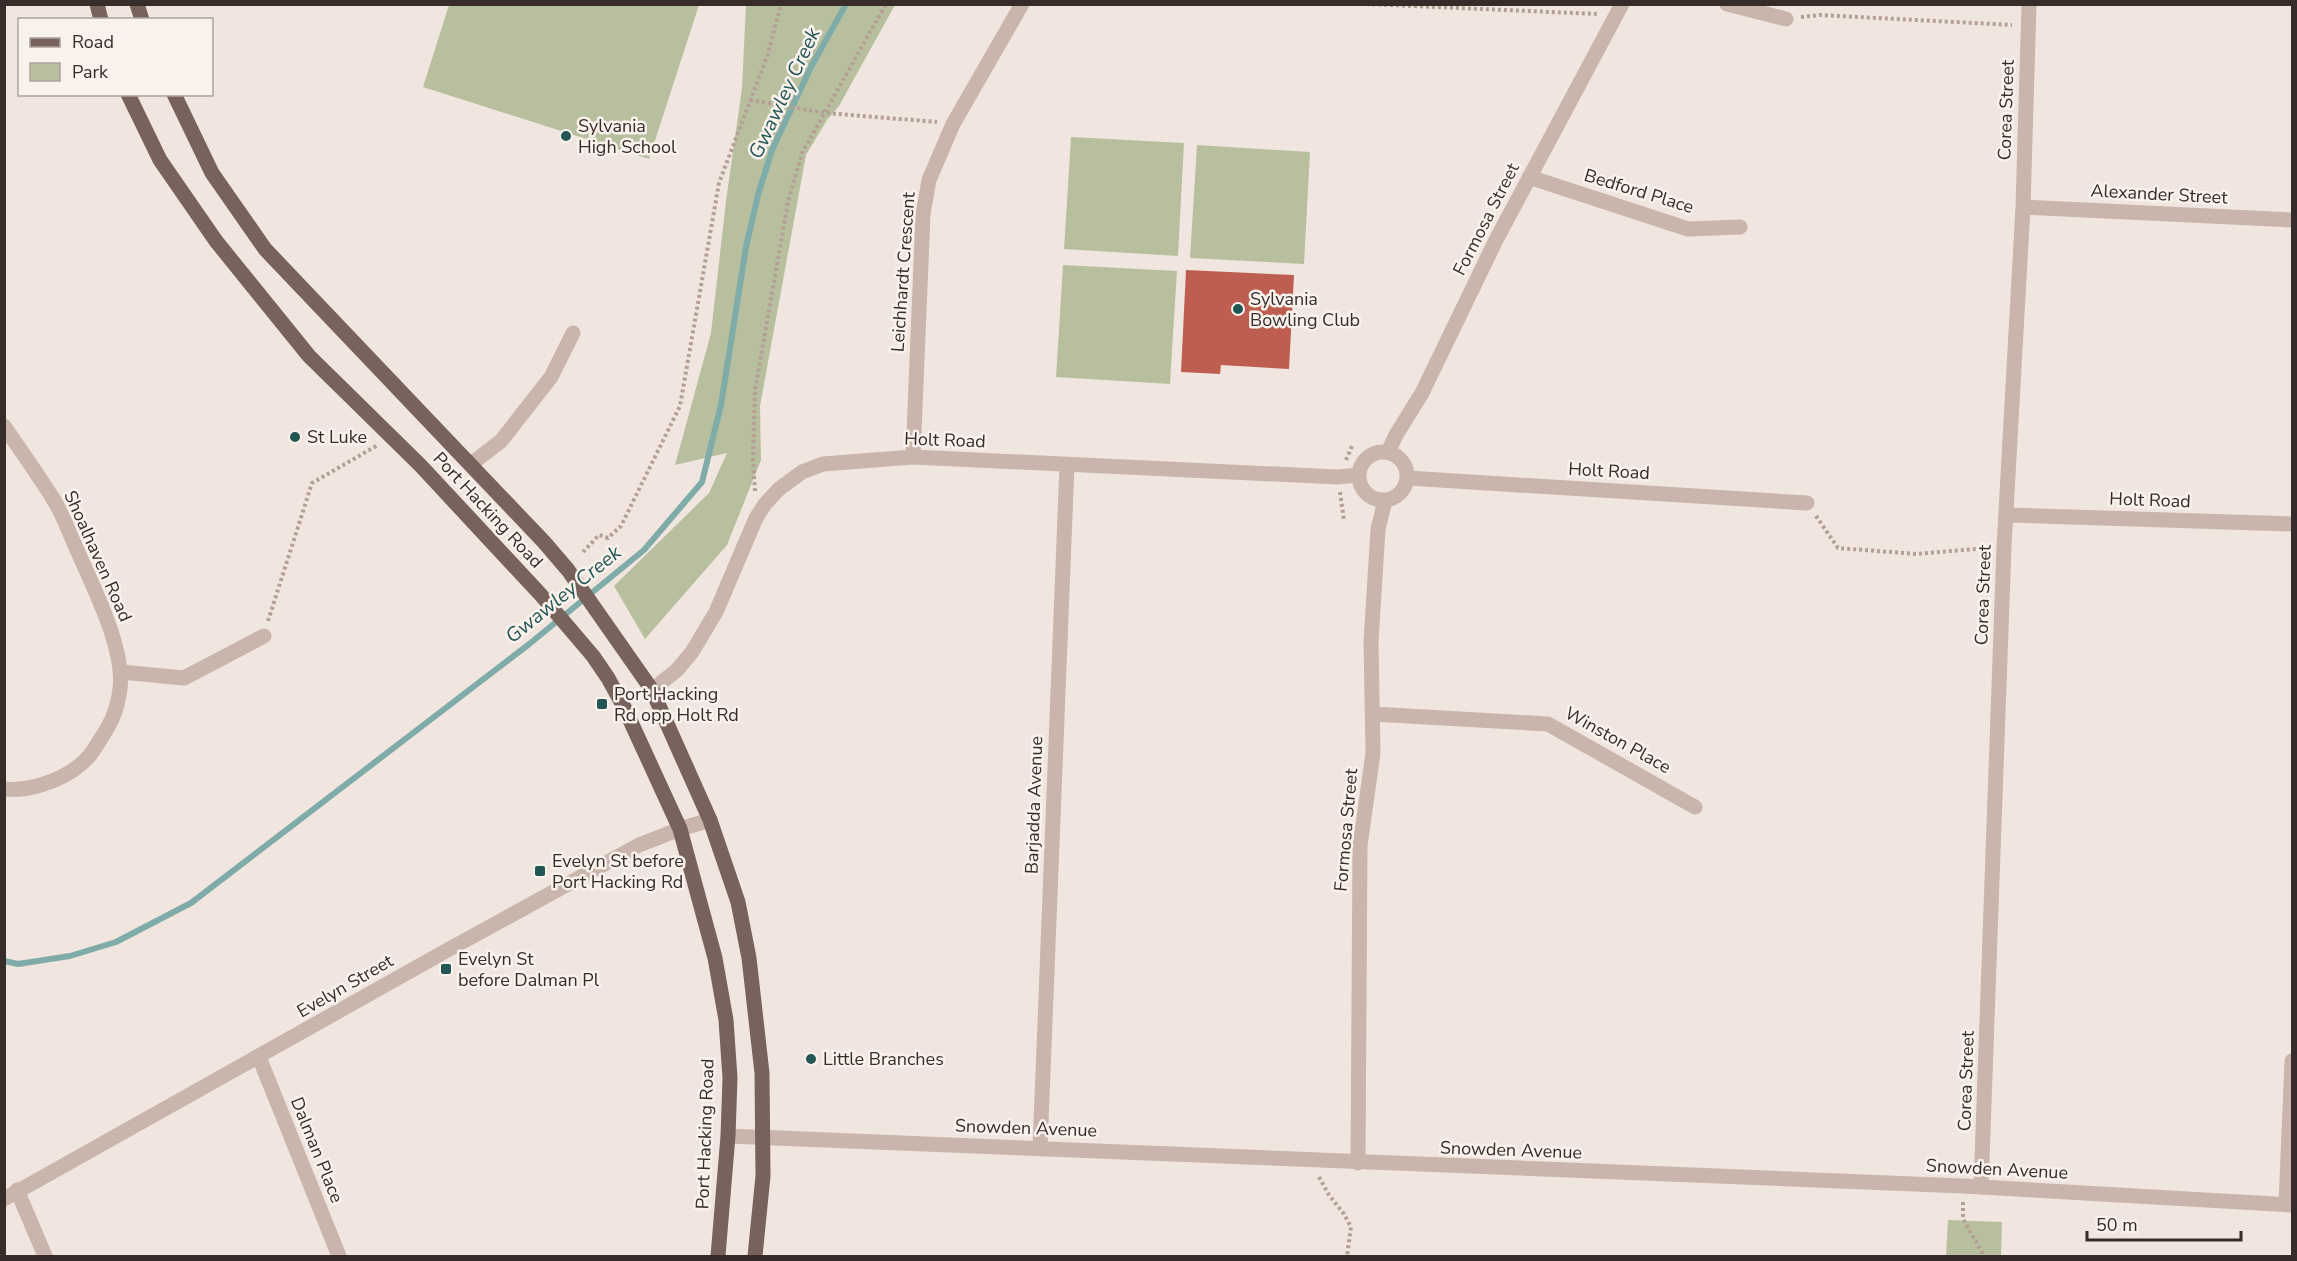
<svg xmlns="http://www.w3.org/2000/svg" width="2297" height="1261" viewBox="0 0 2297 1261" font-family="'Nunito Sans',sans-serif">
<rect width="100%" height="100%" fill="#f1e6df"/>
<path fill="#b8bf9f" d="M 449,5 L 699,5 L 649,159 L 423,87 Z
M 746,5 L 895,5 L 839,106 L 827,120 L 806,155 L 760,406 L 761,460 L 727,545 L 645,639 L 614,586 L 709,493 L 727,453 L 675,465 L 711,333 L 726,201 L 742,88 Z
M 1071,137 L 1184,143 L 1178,256 L 1064,249 Z
M 1197,145 L 1310,152 L 1304,264 L 1190,258 Z
M 1063,265 L 1177,271 L 1170,384 L 1056,377 Z
M 1948,1220 L 2002,1222 L 2001,1256 L 1946,1256 Z"/>
<g fill="none" stroke-linecap="round" stroke-linejoin="round">
<path stroke="#7faca9" stroke-width="6" d="M 4,961 L 18,964 L 70,956 L 116,942 L 191,903 L 528,645 L 644,550 L 702,482 L 721,405 L 746,247 L 758,195 L 772,150 L 811,67 L 846,4"/>
</g>
<path fill="#be5e50" d="M 1186,270 L 1294,275 L 1289,369 L 1221,365 L 1220,374 L 1181,372 Z"/>
<g fill="none" stroke-linecap="round" stroke-linejoin="round">
<path stroke="#b49f95" stroke-width="4" stroke-dasharray="3 3" stroke-linecap="butt" d="M 1366,4 L 1598,14
M 1801,17 L 1820,15 L 2012,25
M 750,100 L 826,113 L 937,122
M 1346,460 L 1353,444
M 755,491 L 753,458 L 755,390 L 788,202 L 802,153 L 886,4
M 1340,492 L 1344,521
M 1816,516 L 1838,548 L 1917,554 L 1989,548
M 583,552 L 599,535 L 608,538 L 621,526 L 680,406 L 719,183 L 768,54 L 781,4
M 268,621 L 312,483 L 378,445
M 1319,1177 L 1329,1195 L 1344,1214 L 1351,1227 L 1347,1256
M 1963,1202 L 1963,1219 L 1984,1256"/>
<path stroke="#c9b5ab" stroke-width="15" d="M 1727,4 L 1786,19
M 1529,177 L 1688,229 L 1740,227
M 2023,207 L 2292,220
M 4,426 C 21,451 39,476 55,502 C 64,517 70,535 78,552 C 94,589 125,649 120,689 C 116,718 108,727 93,751 C 76,776 34,792 4,789
M1359 476a24 24 0 1 1 48 0a24 24 0 1 1-48 0Z
M 1388,452 L 1396,435 L 1422,393 L 1496,240 L 1622,4
M 913,457 L 923,214 L 929,180 L 953,124 L 1022,4
M 471,464 L 501,441 L 551,377 L 573,333
M 1408,478 L 1807,503
M 2007,515 L 2292,524
M 121,672 L 184,678 L 264,636
M 652,690 L 677,670 L 692,652 L 716,612 L 756,518 L 765,504 L 779,489 L 802,472 L 823,464 L 913,457 L 1338,477 L 1359,475
M 1373,714 L 1548,724 L 1695,807
M 259,1057 L 339,1256
M 1040,1148 L 1067,465
M 1358,1163 L 1360,846 L 1373,753 L 1371,641 L 1378,529 L 1385,501
M 1981,1187 L 2004,547 L 2023,207 L 2029,4
M 17,1190 L 45,1256
M 2286,1204 L 2292,1061"/>
<path stroke="#c9b5ab" stroke-width="15" d="M 728,1136 L 1963,1186 L 2292,1205
M 4,1199 L 444,952 L 639,845 L 680,829 L 710,820"/>
<path stroke="#78625c" stroke-width="15" d="M 97,4 L 101,20
M 137,4 L 142,20
M 128,94 L 160,160 L 216,241 L 309,356 L 421,466 L 541,595 L 593,656 L 608,678 L 624,707 L 680,829 L 715,958 L 726,1020 L 730,1078 L 728,1136 L 718,1256
M 174,94 L 212,173 L 265,249 L 544,542 L 568,570 L 652,690 L 710,820 L 738,902 L 749,958 L 762,1073 L 763,1176 L 755,1256"/>
</g>
<g fill="#225654" stroke="#f9f1eb" stroke-width="2">
<circle cx="566" cy="136" r="6"/>
<circle cx="1238" cy="309" r="6"/>
<circle cx="295" cy="437" r="6"/>
<rect x="596" y="698" width="12" height="12" rx="3"/>
<rect x="534" y="865" width="12" height="12" rx="3"/>
<rect x="440" y="963" width="12" height="12" rx="3"/>
<circle cx="811" cy="1059" r="6"/>
</g>
<g text-anchor="middle" stroke-width="5" stroke-linejoin="round" paint-order="stroke">
<g font-size="18" fill="#372c2a" stroke="#f9f1eb">
<text transform="translate(2006 110) rotate(-88)" y="6">Corea Street</text>
<text transform="translate(1639 191) rotate(17)" y="6">Bedford Place</text>
<text transform="translate(2159 194) rotate(3)" y="6">Alexander Street</text>
<text transform="translate(1486 219) rotate(-63)" y="6">Formosa Street</text>
<text transform="translate(903 272) rotate(-86)" y="6">Leichhardt Crescent</text>
<text transform="translate(945 440) rotate(2)" y="6">Holt Road</text>
<text transform="translate(1609 471) rotate(3)" y="6">Holt Road</text>
<text transform="translate(2150 500) rotate(2)" y="6">Holt Road</text>
<text transform="translate(488 510) rotate(47)" y="6">Port Hacking Road</text>
<text transform="translate(98 556) rotate(66)" y="6">Shoalhaven Road</text>
<text transform="translate(1983 595) rotate(-88)" y="6">Corea Street</text>
<text transform="translate(1618 740) rotate(29)" y="6">Winston Place</text>
<text transform="translate(1034 805) rotate(-88)" y="6">Barjadda Avenue</text>
<text transform="translate(1346 830) rotate(-85)" y="6">Formosa Street</text>
<text transform="translate(345 986) rotate(-30)" y="6">Evelyn Street</text>
<text transform="translate(1966 1081) rotate(-88)" y="6">Corea Street</text>
<text transform="translate(1026 1128) rotate(2)" y="6">Snowden Avenue</text>
<text transform="translate(705 1134) rotate(-88)" y="6">Port Hacking Road</text>
<text transform="translate(317 1150) rotate(68)" y="6">Dalman Place</text>
<text transform="translate(1511 1150) rotate(2)" y="6">Snowden Avenue</text>
<text transform="translate(1997 1169) rotate(3)" y="6">Snowden Avenue</text>
</g>
<g font-size="18" fill="#372c2a" stroke="#f9f1eb" text-anchor="start">
<text x="578" y="132">Sylvania<tspan x="578" dy="21">High School</tspan></text>
<text x="1250" y="305">Sylvania<tspan x="1250" dy="21">Bowling Club</tspan></text>
<text x="307" y="443">St Luke</text>
<text x="614" y="700">Port Hacking<tspan x="614" dy="21">Rd opp Holt Rd</tspan></text>
<text x="552" y="867">Evelyn St before<tspan x="552" dy="21">Port Hacking Rd</tspan></text>
<text x="458" y="965">Evelyn St<tspan x="458" dy="21">before Dalman Pl</tspan></text>
<text x="823" y="1065">Little Branches</text>
</g>
<g font-size="20" font-style="italic" fill="#225654" stroke="#f9f1eb">
<text transform="translate(784 93) rotate(-65)" y="7">Gwawley Creek</text>
<text transform="translate(563 594) rotate(-39)" y="7">Gwawley Creek</text>
</g>
</g>
<rect width="2297" height="1261" fill="none" stroke="#372c2a" stroke-width="12"/>
<rect x="18" y="18" width="195" height="78" fill="#f9f1eb" stroke="#aba29e" stroke-width="1.5"/>
<rect x="30" y="38" width="30" height="9" fill="#78625c" stroke="#aba29e" stroke-width="1.5"/>
<text x="72" y="48" font-size="18" fill="#372c2a">Road</text>
<rect x="30" y="63" width="30" height="18" fill="#b8bf9f" stroke="#aba29e" stroke-width="1.5"/>
<text x="72" y="78" font-size="18" fill="#372c2a">Park</text>
<path d="M2087 1231v9h154v-9" fill="none" stroke="#372c2a" stroke-width="3"/>
<text x="2096" y="1231" font-size="18" fill="#372c2a" stroke="#f9f1eb" stroke-width="4.5" paint-order="stroke">50 m</text>
</svg>
